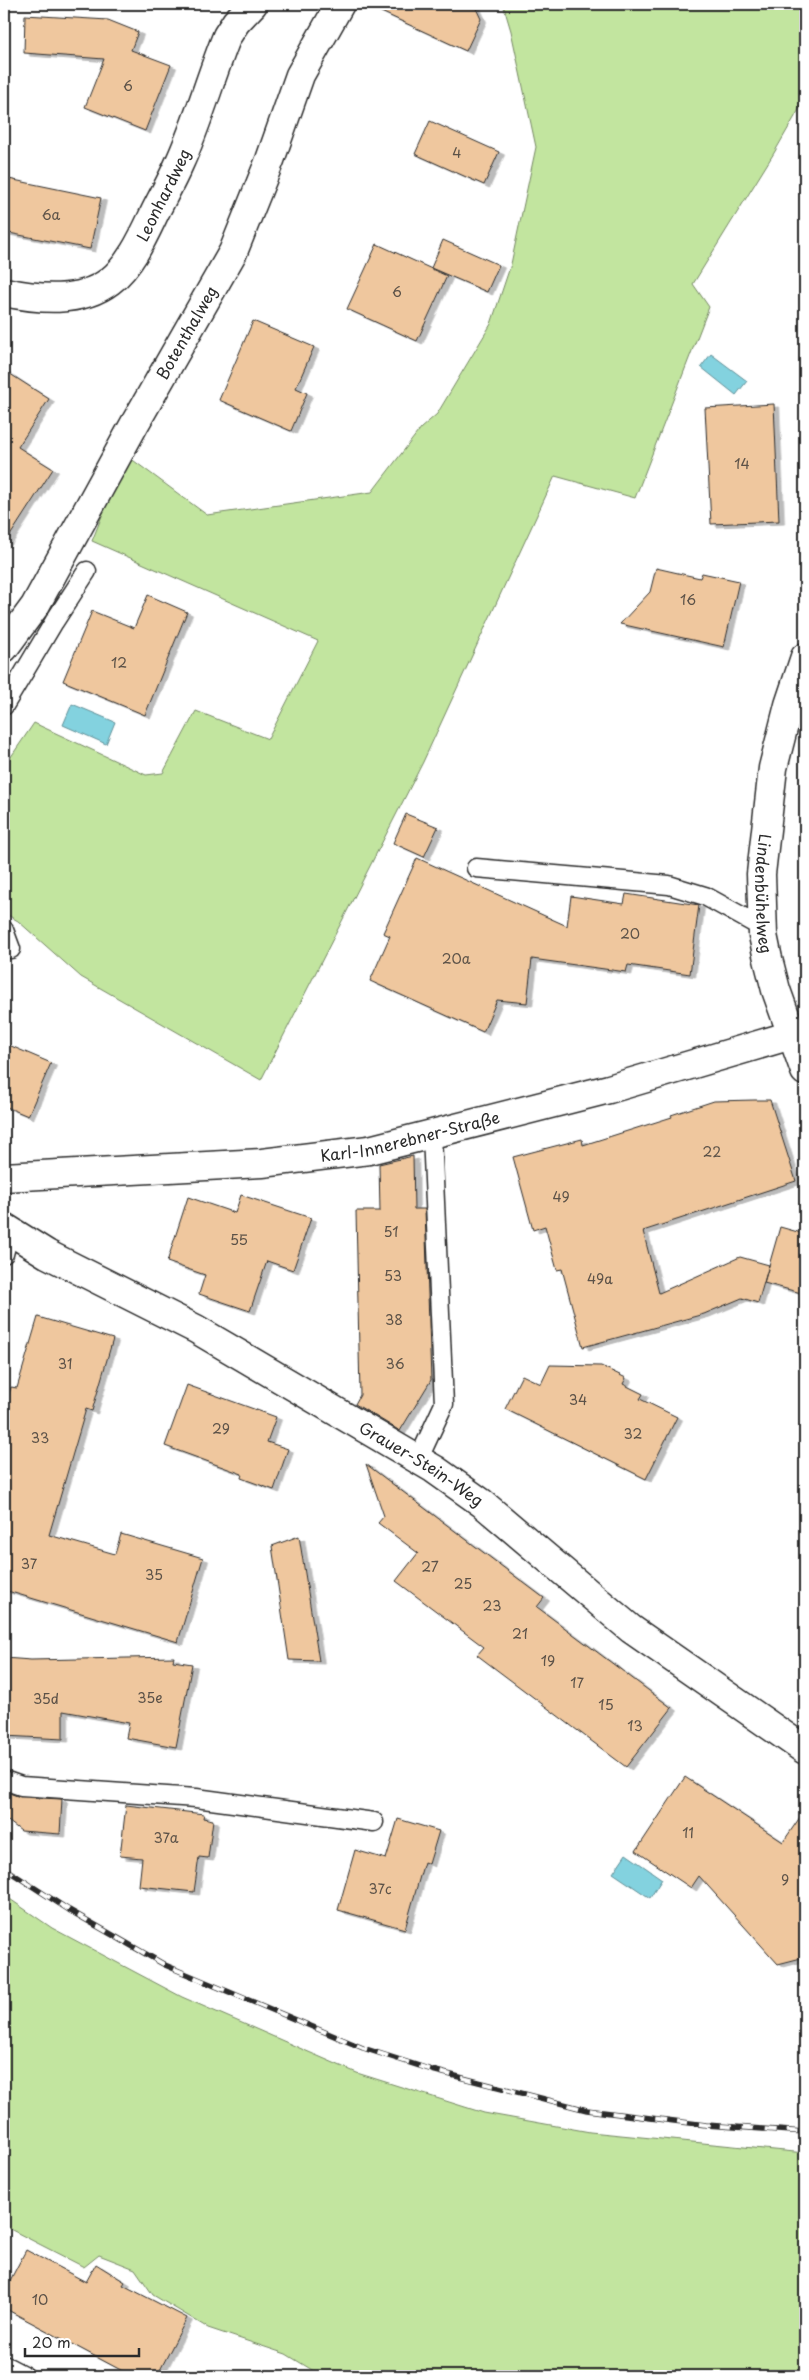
<svg xmlns="http://www.w3.org/2000/svg" width="809" height="2380" viewBox="0 0 809 2380" font-family="'Playpen Sans',sans-serif">
<defs>
<filter id="shadow"><feDropShadow dx="5.5" dy="3" stdDeviation="0" flood-color="#0004"/></filter>
</defs>
<rect width="100%" height="100%" fill="#fff"/>
<filter id="ink" filterUnits="userSpaceOnUse"><feTurbulence type="fractalNoise" baseFrequency=".02" numOctaves="2"/><feDisplacementMap in="SourceGraphic" scale="10" xChannelSelector="R" yChannelSelector="G"/><feConvolveMatrix kernelMatrix="1 2 1 2 8 2 1 2 1" color-interpolation-filters="sRGB"/></filter>
<g filter="url(#ink)">
<path fill="#c2e59f" stroke="#768865" d="M 503,4 L 805,4 L 805,99 L 774,153 L 693,284 L 709,307 L 635,498 L 555,476 L 423,762 L 261,1080 L 81,977 L 18,921 L 4,913 L 4,767 L 34,723 L 146,775 L 163,773 L 196,711 L 268,739 L 318,641 L 92,541 L 126,455 L 207,515 L 372,492 L 421,428 L 437,414 L 491,324 L 511,264 L 536,147 L 511,31 Z
M 4,1895 L 52,1928 L 182,1997 L 357,2073 L 484,2113 L 590,2132 L 805,2153 L 805,2376 L 322,2376 L 286,2354 L 208,2328 L 153,2295 L 135,2269 L 99,2255 L 84,2267 L 4,2226 Z"/>
<path fill="#83d2df" stroke="#608f97" d="M 711,354 L 747,381 L 736,395 L 701,367 Z
M 72,704 L 115,722 L 106,744 L 63,725 Z
M 626,1854 L 662,1879 L 650,1898 L 613,1873 Z"/>
<path fill="#efc79e" stroke="#2b2b2b" filter="url(#shadow)" d="M 364,4 L 474,4 L 481,19 L 466,51 Z
M 25,15 L 108,20 L 138,32 L 131,50 L 171,65 L 145,131 L 85,107 L 104,59 L 24,53 Z
M 430,121 L 499,152 L 484,185 L 415,154 Z
M 4,178 L 101,198 L 90,249 L 4,232 Z
M 443,240 L 499,265 L 487,292 L 431,268 Z
M 377,244 L 447,276 L 417,341 L 347,309 Z
M 253,321 L 314,347 L 296,388 L 307,393 L 291,431 L 219,400 Z
M 4,370 L 49,399 L 18,447 L 53,469 L 4,545 Z
M 774,404 L 779,521 L 711,524 L 705,408 Z
M 656,568 L 700,578 L 702,573 L 739,581 L 724,647 L 620,624 L 650,592 Z
M 148,595 L 187,612 L 145,715 L 63,681 L 92,611 L 134,628 Z
M 406,814 L 438,827 L 424,857 L 393,843 Z
M 417,858 L 567,926 L 571,896 L 624,904 L 626,894 L 699,905 L 690,974 L 628,965 L 626,972 L 532,959 L 527,1003 L 497,1000 L 483,1032 L 370,981 L 390,936 L 383,933 Z
M 4,1043 L 51,1063 L 28,1116 L 4,1106 Z
M 754,1100 L 770,1100 L 796,1181 L 643,1231 L 659,1293 L 740,1257 L 769,1265 L 758,1303 L 742,1298 L 704,1314 L 583,1347 L 562,1269 L 557,1270 L 545,1226 L 533,1230 L 513,1157 L 582,1139 L 583,1145 L 672,1117 L 671,1115 L 714,1101 Z
M 413,1156 L 414,1209 L 425,1209 L 431,1380 L 400,1431 L 355,1404 L 360,1395 L 356,1211 L 380,1211 L 379,1164 Z
M 241,1195 L 311,1218 L 293,1270 L 267,1261 L 250,1311 L 199,1294 L 205,1275 L 167,1262 L 188,1197 L 235,1213 Z
M 780,1227 L 805,1234 L 805,1294 L 764,1283 Z
M 38,1317 L 113,1339 L 92,1411 L 86,1409 L 49,1535 L 115,1554 L 121,1534 L 203,1558 L 178,1642 L 4,1590 L 4,1410 L 11,1387 L 17,1388 Z
M 550,1365 L 601,1366 L 626,1378 L 623,1384 L 643,1394 L 640,1399 L 677,1417 L 646,1479 L 505,1409 L 522,1375 L 541,1384 Z
M 187,1385 L 276,1417 L 267,1442 L 288,1449 L 274,1490 L 241,1478 L 242,1474 L 165,1446 Z
M 366,1464 L 544,1598 L 537,1607 L 672,1708 L 626,1767 L 477,1655 L 484,1647 L 396,1581 L 418,1553 L 378,1523 L 384,1516 Z
M 299,1536 L 319,1661 L 289,1660 L 272,1546 Z
M 174,1657 L 173,1661 L 192,1664 L 176,1747 L 126,1738 L 129,1723 L 63,1711 L 63,1739 L 4,1736 L 4,1658 L 31,1660 Z
M 685,1777 L 783,1842 L 805,1810 L 805,1957 L 778,1964 L 699,1876 L 691,1888 L 636,1851 Z
M 4,1791 L 20,1797 L 62,1799 L 60,1834 L 21,1831 L 4,1818 Z
M 126,1805 L 204,1814 L 203,1818 L 213,1820 L 208,1858 L 199,1857 L 194,1892 L 139,1886 L 142,1858 L 120,1856 Z
M 398,1819 L 439,1831 L 429,1864 L 424,1862 L 405,1929 L 338,1910 L 355,1850 L 386,1859 Z
M 26,2250 L 86,2282 L 96,2264 L 125,2282 L 123,2285 L 187,2318 L 157,2376 L 132,2376 L 4,2308 L 4,2292 Z"/>
<g fill="none" stroke-linecap="round" stroke-linejoin="round">
<g stroke="#2b2b2b" stroke-width="21">
<path id="lane" d="M 4,706 L 54,622 L 87,571
M 476,868 L 669,885 L 705,896 L 763,928
M 4,930 L 11,949
M 4,1254 L 10,1231
M 418,1460 L 444,1404 L 432,1135
M 4,1780 L 21,1786 L 196,1798 L 374,1822
M 4,2365 L 25,2376"/>
</g>
<g stroke="#2b2b2b" stroke-width="31">
<g id="street">
<path id="s1" d="M 4,292 C 38,299 80,304 110,281 C 131,265 144,235 155,212 C 163,196 172,180 179,164 C 198,123 210,78 227,36 L 236,22 L 253,4"/>
<path id="s2" d="M 4,648 L 35,606 L 134,425 L 233,252 L 270,160 L 300,75 L 340,4"/>
<path id="s3" d="M 805,657 L 789,705 L 773,768 L 761,874 L 763,935 L 768,959 L 776,990 L 805,1071"/>
<path id="s4" d="M 4,1177 L 262,1163 L 369,1150 L 609,1089 L 805,1031"/>
<path id="s5" d="M 4,1227 L 47,1254 L 196,1329 L 434,1469 L 482,1503 L 631,1629 L 805,1750"/>
</g>
</g>
<use href="#lane" stroke="#fff" stroke-width="18"/>
<use href="#street" stroke="#fff" stroke-width="28"/>
<g stroke="#2b2b2b" stroke-width="5.5">
<path id="rail" d="M 4,1868 L 69,1910 L 165,1965 L 363,2048 L 432,2070 L 587,2110 L 706,2125 L 805,2132"/>
</g>
<use href="#rail" stroke="#fff" stroke-width="4" stroke-dasharray="11" stroke-linecap="butt"/>
</g>
</g>
<g text-anchor="middle" stroke-width="4" stroke-linejoin="round" paint-order="stroke">
<g font-size="14" fill="#5c5248">
<text x="128" y="91">6</text>
<text x="457" y="158">4</text>
<text x="51" y="220">6a</text>
<text x="397" y="297">6</text>
<text x="742" y="469">14</text>
<text x="688" y="605">16</text>
<text x="119" y="668">12</text>
<text x="630" y="939">20</text>
<text x="456" y="964">20a</text>
<text x="712" y="1157">22</text>
<text x="561" y="1202">49</text>
<text x="391" y="1237">51</text>
<text x="239" y="1245">55</text>
<text x="393" y="1281">53</text>
<text x="600" y="1284">49a</text>
<text x="394" y="1325">38</text>
<text x="65" y="1369">31</text>
<text x="395" y="1369">36</text>
<text x="578" y="1405">34</text>
<text x="221" y="1434">29</text>
<text x="633" y="1439">32</text>
<text x="40" y="1443">33</text>
<text x="29" y="1569">37</text>
<text x="430" y="1572">27</text>
<text x="154" y="1580">35</text>
<text x="463" y="1589">25</text>
<text x="492" y="1611">23</text>
<text x="520" y="1639">21</text>
<text x="548" y="1666">19</text>
<text x="577" y="1688">17</text>
<text x="150" y="1703">35e</text>
<text x="46" y="1704">35d</text>
<text x="606" y="1710">15</text>
<text x="635" y="1731">13</text>
<text x="688" y="1838">11</text>
<text x="166" y="1843">37a</text>
<text x="785" y="1885">9</text>
<text x="380" y="1894">37c</text>
<text x="40" y="2305">10</text>
</g>
<g font-size="16" fill="#2b2b2b" stroke="#fff">
<text dy="6" stroke="none"><textPath href="#s1" startOffset="212">Leonhardweg</textPath></text>
<text dy="6" stroke="none"><textPath href="#s2" startOffset="365">Botenthalweg</textPath></text>
<text dy="6" stroke="none"><textPath href="#s3" startOffset="242">Lindenbühelweg</textPath></text>
<text dy="6" stroke="none"><textPath href="#s4" startOffset="409">Karl-Innerebner-Straße</textPath></text>
<text dy="6" stroke="none"><textPath href="#s5" startOffset="480">Grauer-Stein-Weg</textPath></text>
</g>
</g>
<rect width="809" height="2380" fill="none" stroke="#fff" stroke-width="20"/>
<rect x="10" y="10" width="789" height="2360" fill="none" stroke="#2b2b2b" stroke-width="2" filter="url(#ink)"/>
<path d="M25 2348v8h114v-8" fill="none" stroke="#2b2b2b" stroke-width="2.5"/>
<text x="32" y="2348" font-size="15" fill="#2b2b2b" stroke="#ffffff" stroke-width="4" paint-order="stroke">20 m</text>
</svg>
